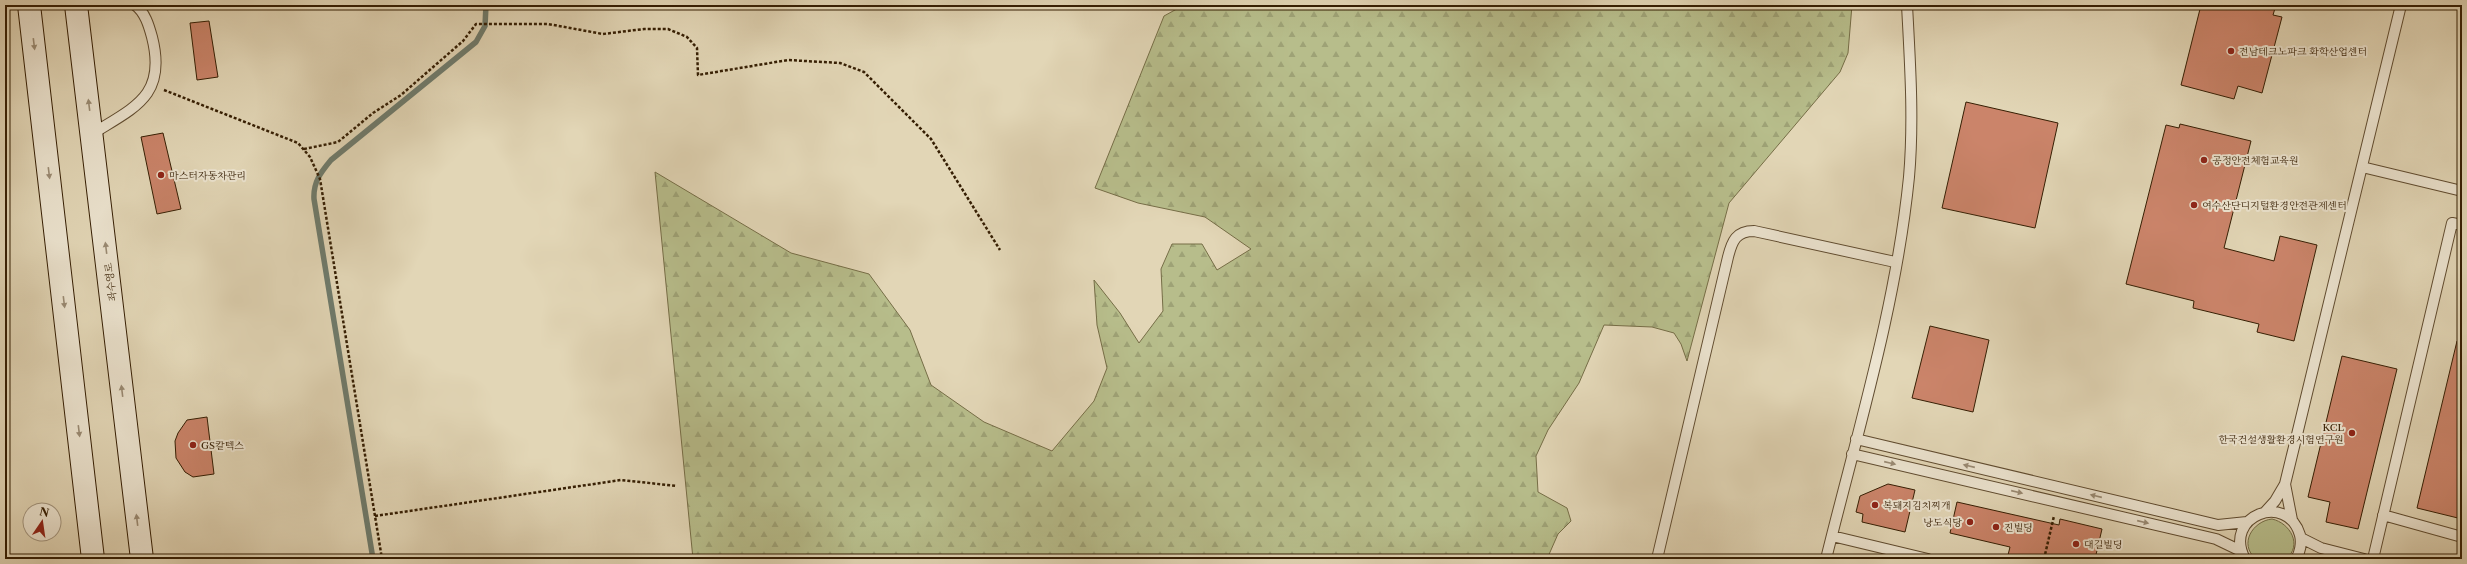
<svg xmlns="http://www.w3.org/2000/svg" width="2467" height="564" viewBox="0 0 2467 564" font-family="'Libre Caslon Text','Noto Serif KR',serif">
<defs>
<pattern id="forest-firs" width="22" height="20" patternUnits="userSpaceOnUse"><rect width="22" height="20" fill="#b7bd8b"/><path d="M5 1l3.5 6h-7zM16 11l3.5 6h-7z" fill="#9ea276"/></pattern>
</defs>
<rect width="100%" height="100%" fill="#e2d6b6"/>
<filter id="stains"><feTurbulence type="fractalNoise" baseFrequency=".005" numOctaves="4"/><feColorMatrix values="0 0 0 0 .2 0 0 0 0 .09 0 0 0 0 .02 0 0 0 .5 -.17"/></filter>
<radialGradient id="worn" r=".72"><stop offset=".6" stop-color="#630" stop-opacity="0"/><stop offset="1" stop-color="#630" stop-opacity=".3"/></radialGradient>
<path fill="#b7bd8b" stroke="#766e47" d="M 2272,519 C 2290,523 2303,545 2286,559 L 2256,559 C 2238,544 2253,521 2272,519 Z"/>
<path fill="url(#forest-firs)" stroke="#766e47" d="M 1184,5 L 1852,5 L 1848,53 L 1840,72 L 1729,203 L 1687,361 L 1681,344 L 1674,333 L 1652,327 L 1604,325 L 1579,383 L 1548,430 L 1536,456 L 1538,492 L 1567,508 L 1571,521 L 1558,534 L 1547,559 L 693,559 L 655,172 L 791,253 L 869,274 L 910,330 L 931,385 L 984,422 L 1052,451 L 1094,401 L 1107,368 L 1097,325 L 1094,280 L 1120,313 L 1139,343 L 1163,311 L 1161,269 L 1172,244 L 1202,244 L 1217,270 L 1251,249 L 1205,217 L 1138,203 L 1095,188 L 1164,16 Z"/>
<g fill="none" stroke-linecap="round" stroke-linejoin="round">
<path stroke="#6f7b6c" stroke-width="5.5" d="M 373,559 L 314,199 C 313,182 321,172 331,160 L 476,42 L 485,26 L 486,5"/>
</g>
<path fill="#cb846a" stroke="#351e03" d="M 2201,5 L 2276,5 L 2273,15 L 2282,17 L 2262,93 L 2238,86 L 2234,99 L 2181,85 Z
M 209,21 L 218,77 L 197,80 L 190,23 Z
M 1966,102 L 2058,123 L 2035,228 L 1942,208 Z
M 2180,124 L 2251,141 L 2224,248 L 2274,261 L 2280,236 L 2317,245 L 2294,341 L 2257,332 L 2259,324 L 2193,308 L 2194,301 L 2126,284 L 2166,125 L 2179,128 Z
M 163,133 L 181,209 L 157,214 L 141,137 Z
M 1930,326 L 1989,340 L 1973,412 L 1912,398 Z
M 2457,341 L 2462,342 L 2462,519 L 2417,508 Z
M 2342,356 L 2397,369 L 2358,529 L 2326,522 L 2330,502 L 2308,497 Z
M 207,417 L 214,474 L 193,477 L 185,472 L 176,458 L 175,441 L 178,433 L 187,420 Z
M 1888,484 L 1915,490 L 1905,532 L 1862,522 L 1863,514 L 1856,512 L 1860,496 Z
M 1957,502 L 2059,525 L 2060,519 L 2102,529 L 2095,559 L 2007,559 L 2010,547 L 1950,533 Z"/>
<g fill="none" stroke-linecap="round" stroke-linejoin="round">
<g stroke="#604c30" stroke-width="12">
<path id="lane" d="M 92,134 C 135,107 167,96 152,37 C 149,26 145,12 135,5
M 2362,167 L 2462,191
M 1856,439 L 2218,525 L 2247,522
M 1852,454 L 2216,539 L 2241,551
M 2285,484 L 2401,5
M 2265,512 L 2275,501 L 2285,484 L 2292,520
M 2383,515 L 2462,537
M 1832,536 L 1928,559
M 2301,538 L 2321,548 L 2364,559
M 1657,559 L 1728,257 C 1732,241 1736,231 1754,231 L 1895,262
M 1826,559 C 1857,433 1896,307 1909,177 C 1914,120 1910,62 1907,5
M 2245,559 C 2222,516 2287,491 2300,535 C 2302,543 2300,553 2296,559
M 2373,559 L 2452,223 L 2462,225"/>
</g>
<g stroke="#351e03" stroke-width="24">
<path id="secondary" d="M 29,5 L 93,559
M 76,5 L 142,559"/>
</g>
<path stroke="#351e03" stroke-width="2.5" stroke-dasharray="3 2" stroke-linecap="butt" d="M 164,90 L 298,143 L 310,157 L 320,179 L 382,559
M 304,149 L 338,142 L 373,113 L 401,95 L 463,41 L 476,24 L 548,24 L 603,34 L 644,29 L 668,29 L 687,37 L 697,48 L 698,75 L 788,60 L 840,63 L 864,72 L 931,139 L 1000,250
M 375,516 L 621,480 L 677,486
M 2044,559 L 2054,516"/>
<use href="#lane" stroke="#ece4d0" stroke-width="10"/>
<use href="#secondary" stroke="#ece4d0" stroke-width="22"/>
</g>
<defs><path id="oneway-solid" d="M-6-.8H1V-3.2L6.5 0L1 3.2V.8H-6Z"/></defs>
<g fill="#9a8b74">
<use href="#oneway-solid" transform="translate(34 44) rotate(83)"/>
<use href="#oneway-solid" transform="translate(89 105) rotate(-97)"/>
<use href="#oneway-solid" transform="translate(49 173) rotate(83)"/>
<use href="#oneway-solid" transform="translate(106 248) rotate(-97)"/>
<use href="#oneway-solid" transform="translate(64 302) rotate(83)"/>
<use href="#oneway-solid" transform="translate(122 391) rotate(-97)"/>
<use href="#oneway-solid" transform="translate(79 431) rotate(83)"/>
<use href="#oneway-solid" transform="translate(1890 463) rotate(13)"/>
<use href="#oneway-solid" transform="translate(1969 466) rotate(-167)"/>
<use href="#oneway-solid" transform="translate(2017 492) rotate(13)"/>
<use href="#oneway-solid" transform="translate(2096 496) rotate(-167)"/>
<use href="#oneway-solid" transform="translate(137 520) rotate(-97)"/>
<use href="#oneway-solid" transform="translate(2143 522) rotate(13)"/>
</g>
<g fill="#8f2418" stroke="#ece4d0" stroke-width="1.5">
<circle cx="2231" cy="51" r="4"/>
<circle cx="2204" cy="160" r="4"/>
<circle cx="161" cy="175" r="4"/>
<circle cx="2194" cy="205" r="4"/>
<circle cx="2352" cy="433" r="4"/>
<circle cx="193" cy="445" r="4"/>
<circle cx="1875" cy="505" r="4"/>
<circle cx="1970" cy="522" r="4"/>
<circle cx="1996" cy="527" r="4"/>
<circle cx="2076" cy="544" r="4"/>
</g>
<g text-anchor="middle" stroke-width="4" stroke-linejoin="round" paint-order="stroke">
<g font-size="10" fill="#351e03" stroke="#ece4d0" text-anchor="start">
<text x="2239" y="55">전남테크노파크 화학산업센터</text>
<text x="2212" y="164">공정안전체험교육원</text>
<text x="169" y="179">마스터자동차관리</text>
<text x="2202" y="209">여수산단디지털환경안전관제센터</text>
<text x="2344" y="431" text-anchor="end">KCL<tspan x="2344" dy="12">한국건설생활환경시험연구원</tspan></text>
<text x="201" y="449">GS칼텍스</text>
<text x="1883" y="509">복돼지김치찌개</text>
<text x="1962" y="526" text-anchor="end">낭도식당</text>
<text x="2004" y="531">진빌딩</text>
<text x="2084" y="548">대길빌딩</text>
</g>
<g font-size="10" fill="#351e03" stroke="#ece4d0">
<text transform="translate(110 282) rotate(-97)" y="4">좌수영로</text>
</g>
</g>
<rect width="2467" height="564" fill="none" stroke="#e2d6b6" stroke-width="20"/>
<rect x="6" y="6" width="2455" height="552" fill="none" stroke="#351e03" stroke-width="2"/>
<rect x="10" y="10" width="2447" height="544" fill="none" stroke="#351e03"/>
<g transform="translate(42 522) rotate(13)"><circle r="19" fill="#ece4d0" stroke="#a3957e"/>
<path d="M0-3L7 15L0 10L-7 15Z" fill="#8f2418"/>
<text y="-6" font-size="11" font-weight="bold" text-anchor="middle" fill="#351e03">N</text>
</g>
<rect width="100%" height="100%" filter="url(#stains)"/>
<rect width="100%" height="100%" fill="url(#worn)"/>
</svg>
